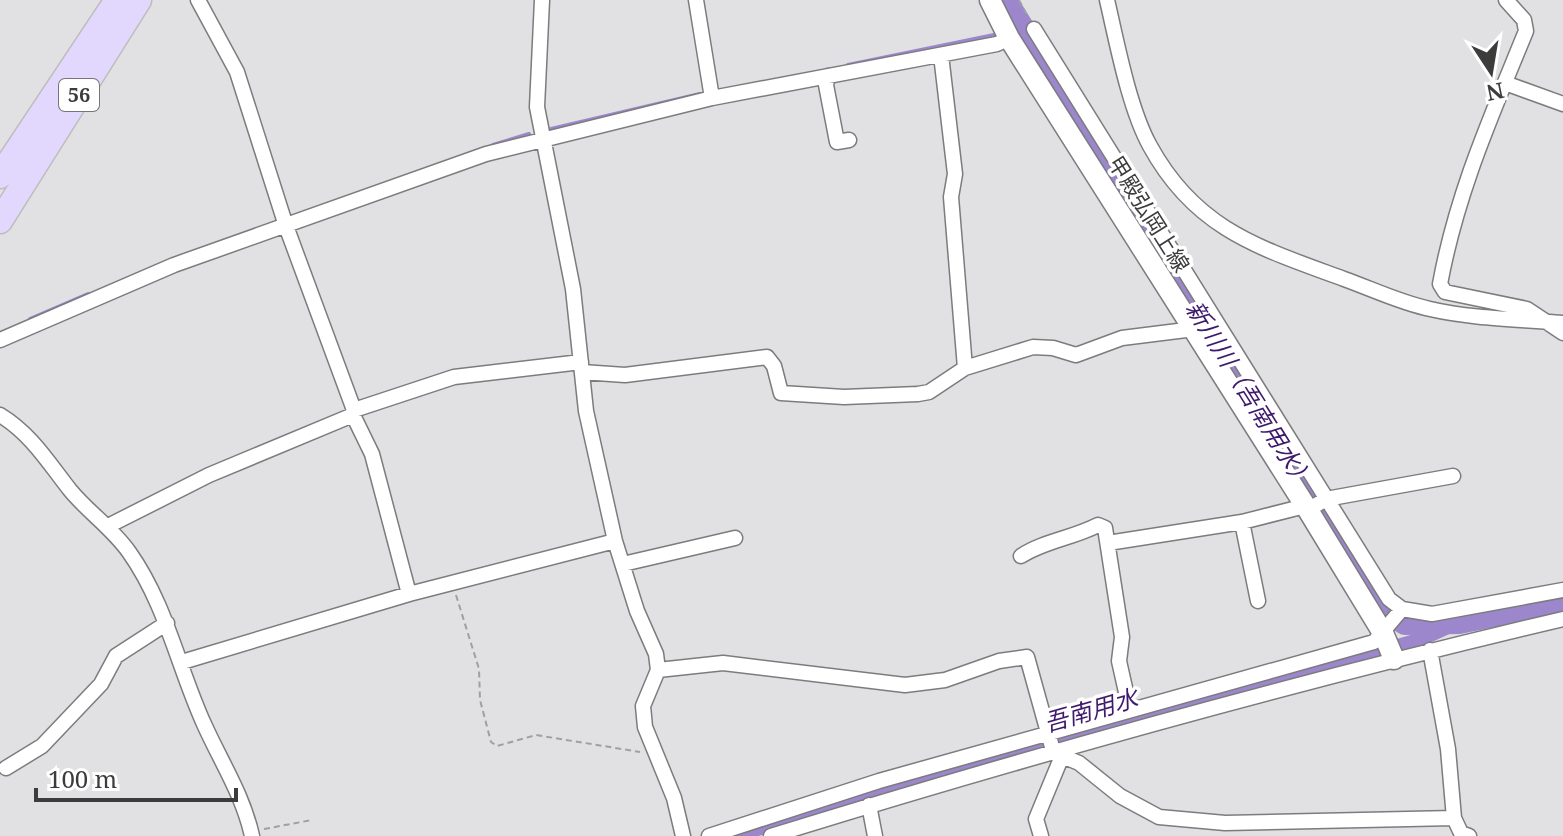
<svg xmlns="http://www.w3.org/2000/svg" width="1563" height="836" viewBox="0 0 1563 836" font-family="'Noto Serif','Noto Sans JP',serif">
<rect width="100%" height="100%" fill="#e1e0e3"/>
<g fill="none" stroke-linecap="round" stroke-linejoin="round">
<path stroke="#9c86cc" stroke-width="4" d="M 1015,23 L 1016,23
M 848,65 L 994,35
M 551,129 L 700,94
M 493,145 L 529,134
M 30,319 L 88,294"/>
<path stroke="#9c86cc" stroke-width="14" d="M 733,836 L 1422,639 L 1459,622"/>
<path stroke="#9c86cc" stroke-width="24" d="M 1005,0 L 1381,607 L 1405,623 L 1459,622 L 1563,601"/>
<g stroke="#7c7b7e" stroke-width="17">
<path id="minor" d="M 198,0 L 237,72 L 286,226 L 354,410 L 454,377 L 581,362
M 542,0 L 537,107 L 573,289 L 586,411 L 615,541 L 637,611 L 656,654 L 658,670 L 643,706 L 645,727 L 674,798 L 683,836
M 696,0 L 712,98
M 1107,0 C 1117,43 1129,108 1150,146 C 1196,230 1260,248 1344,279 C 1372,289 1401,303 1430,309 C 1474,319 1519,319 1563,323
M 1506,0 L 1524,20 L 1526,31 C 1491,117 1457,192 1440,284 L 1445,292 L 1527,309 L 1563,333
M 1034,29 L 1389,599 L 1402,609 L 1432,614 L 1563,590
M 941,55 L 955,174 L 951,197 L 965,368 L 1033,347 L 1053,348 L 1076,355 L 1122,338 L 1194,329
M 828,76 L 826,85 L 837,142 L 849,140
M 1505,83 L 1563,104
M 0,340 L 174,265 L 486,154 L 712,98 L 997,44 L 1009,38
M 582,372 L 625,375 L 767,357 L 774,366 L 781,393 L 844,397 L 918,394 L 929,392 L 965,368
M 354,410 L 353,415 L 372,454 L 409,594
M 0,415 C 31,434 48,462 70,490 C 88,512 112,528 129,552 C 166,604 178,667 204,724 C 221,762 243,795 252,836
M 1308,510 L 1326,499 L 1453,476
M 1242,522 L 1258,601
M 108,526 L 209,475 L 353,415
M 1108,543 L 1242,522 L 1305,506
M 1021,556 C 1044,541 1073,538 1098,525 L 1105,528 L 1122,637 L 1119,661 L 1130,710
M 623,564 L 735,538
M 182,662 L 409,594 L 615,541
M 658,670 L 723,663 L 905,685 L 945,680 L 999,661 L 1027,657 L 1052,747 L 1062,756 L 1036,819 L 1041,836
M 1062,756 L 1079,763 L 1120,796 L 1159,817 L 1225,823 L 1454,818 L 1448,749 L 1430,650
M 6,768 L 42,746 L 101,684 L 116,656 L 167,623
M 869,805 L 875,836
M 1454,818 L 1461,833 L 1469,836
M 709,836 L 879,781 L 1374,642 L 1402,609
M 771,836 C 1033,755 1296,682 1563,619"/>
</g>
<g stroke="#7c7b7e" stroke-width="23">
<path id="secondary" d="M 990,0 L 1009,38 L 1308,510 L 1383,633 L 1394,659"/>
</g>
<g stroke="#bdbdbd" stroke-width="27">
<path id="trunk" d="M 0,176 L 117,0
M 0,221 L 139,0"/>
</g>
<path stroke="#a0a0a2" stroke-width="2" stroke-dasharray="6 4" stroke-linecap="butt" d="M 1019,0 L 1027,15
M 456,595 L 479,669 L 480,700 L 491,742 L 497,746 L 536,735 L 640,752
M 264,829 L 312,820"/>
<use href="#minor" stroke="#fff" stroke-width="14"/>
<use href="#secondary" stroke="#fff" stroke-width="20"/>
<use href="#trunk" stroke="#e2d8fe" stroke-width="24"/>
</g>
<g text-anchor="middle" stroke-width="7" stroke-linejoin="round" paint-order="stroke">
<rect fill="#fff" stroke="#767677" stroke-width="2" x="59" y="79" width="40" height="32" rx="6"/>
<g font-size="20" font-weight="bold" fill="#3c3c3d">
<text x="79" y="102">56</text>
</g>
<g font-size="22" fill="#3c3c3d" stroke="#fff">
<text transform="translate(1149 214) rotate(58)" y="8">甲殿弘岡上線</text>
</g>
<g font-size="24" font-style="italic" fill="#3e1a6d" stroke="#fff">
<text transform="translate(1249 395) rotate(58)" y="8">新川川（吾南用水）</text>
<text transform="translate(1091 711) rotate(-16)" y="8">吾南用水</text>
</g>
</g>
<g transform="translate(1491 72) rotate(168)" stroke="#ffffff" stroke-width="6" paint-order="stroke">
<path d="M0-6L14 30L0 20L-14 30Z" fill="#3c3c3d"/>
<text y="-12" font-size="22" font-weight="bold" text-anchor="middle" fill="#3c3c3d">N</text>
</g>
<path d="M36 788v12h200v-12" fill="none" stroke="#3c3c3d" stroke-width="4"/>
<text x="48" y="788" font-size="24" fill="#3c3c3d" stroke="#ffffff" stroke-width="6" paint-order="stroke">100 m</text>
</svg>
